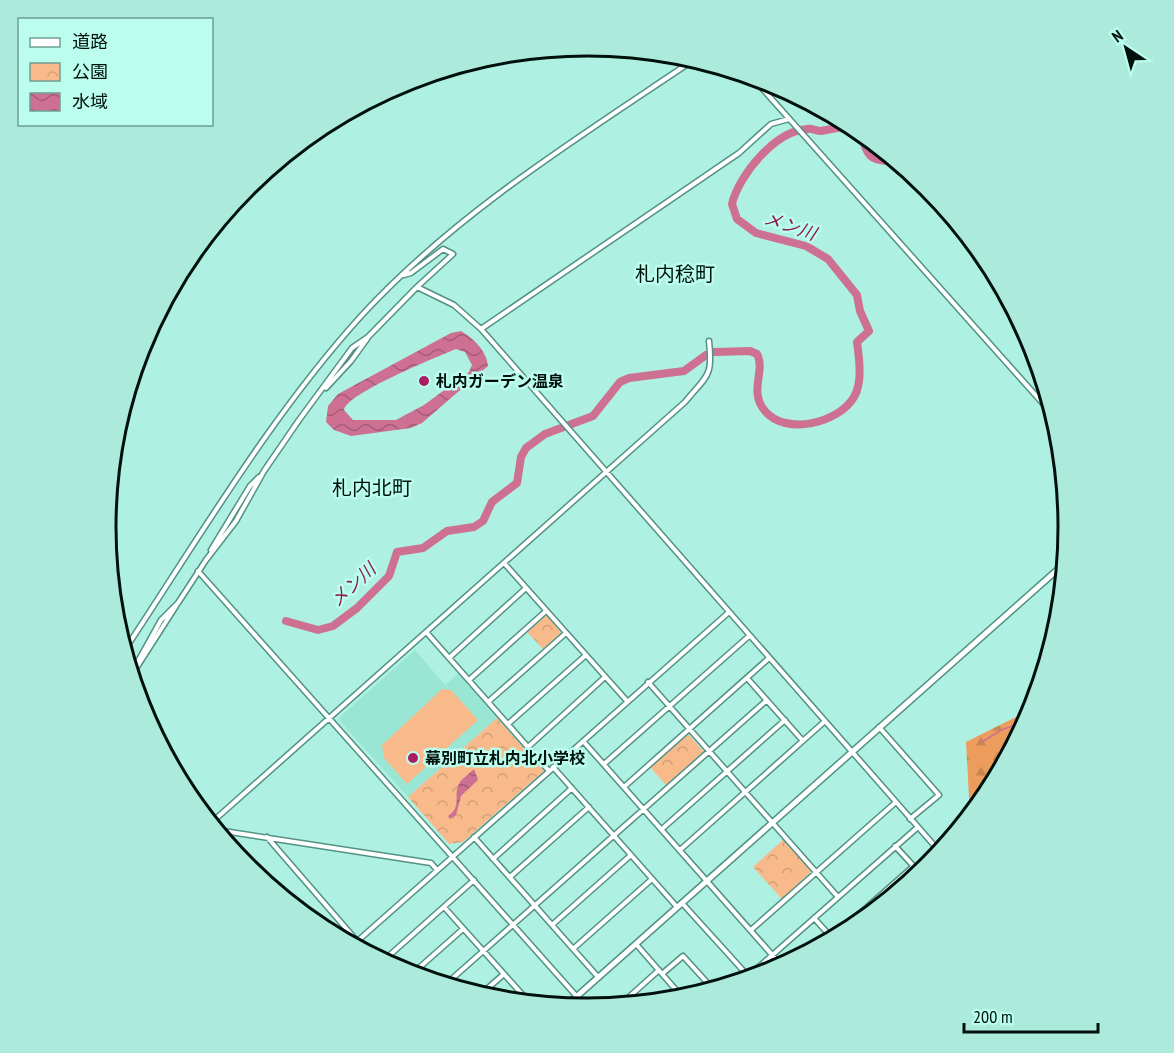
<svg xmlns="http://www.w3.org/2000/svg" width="1174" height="1053" viewBox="0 0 1174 1053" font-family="'PT Sans Narrow','Noto Sans JP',sans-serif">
<defs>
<pattern id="forest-firs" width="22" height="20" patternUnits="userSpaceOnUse" patternTransform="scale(1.5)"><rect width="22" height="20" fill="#ec9d5d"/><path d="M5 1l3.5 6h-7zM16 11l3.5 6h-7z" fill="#c98650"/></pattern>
<pattern id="park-crowns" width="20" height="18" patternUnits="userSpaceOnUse" patternTransform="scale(1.5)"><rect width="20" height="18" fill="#f8ba8a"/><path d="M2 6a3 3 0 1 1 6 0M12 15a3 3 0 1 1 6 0" fill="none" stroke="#d39f76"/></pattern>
<pattern id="water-waves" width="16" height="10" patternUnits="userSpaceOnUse" patternTransform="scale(1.5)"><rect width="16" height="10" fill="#ce7092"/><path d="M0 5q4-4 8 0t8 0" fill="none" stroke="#a55b76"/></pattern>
</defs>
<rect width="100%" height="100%" fill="#aef0e1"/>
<path fill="#9ae6d5" d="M 415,650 L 445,685 L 458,674 L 497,718 L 408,797 L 339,720 L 341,716 Z"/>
<path fill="#f8ba8a" d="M 442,689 L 451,690 L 478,720 L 407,784 L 384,758 L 382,745 Z"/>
<path fill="url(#forest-firs)" d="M 1032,709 L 1003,765 L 998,764 C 977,777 984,798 970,815 L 966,742 Z"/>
<path fill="url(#park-crowns)" d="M 547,615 L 561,633 L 543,649 L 527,632 Z
M 497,718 L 544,771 L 463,842 L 449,844 L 408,797 Z
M 688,734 L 704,752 L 666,785 L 650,767 Z
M 784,839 L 812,871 L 782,899 L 753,867 Z"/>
<path fill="url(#water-waves)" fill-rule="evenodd" d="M 461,331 C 473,338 487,351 488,366 L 422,423 L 411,428 L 351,436 L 334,430 L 326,422 L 328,406 L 338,394 L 451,333 ZM 456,349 L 465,352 L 472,365 L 469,372 L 424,405 L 396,420 L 353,420 L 344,410 C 347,393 437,357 456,349 Z
M 474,769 L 478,780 L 461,796 L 456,815 L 450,819 L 448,816 C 463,806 452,795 460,782 C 463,778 471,772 474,769 Z"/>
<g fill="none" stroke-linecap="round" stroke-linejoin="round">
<path stroke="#ce7092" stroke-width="1.5" d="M 982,742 L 1001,730 L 1027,721"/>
<path stroke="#ce7092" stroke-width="8" d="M 862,132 C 867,171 881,154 905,167
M 926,185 L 942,204
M 714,352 L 750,351 L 757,354 C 766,371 748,391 765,411 C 786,436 839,423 854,397 C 863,382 859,358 857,342 L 869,331 L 860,311 L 857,295 L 828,259 L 806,246 L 756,233 L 737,219 L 732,204 C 739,175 775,131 807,129 C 812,128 816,131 821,131 C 832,129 842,127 853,125
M 286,621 L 318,630 L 333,626 L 357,608 L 389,576 L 397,552 L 423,548 L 447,531 L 474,527 L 483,521 L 492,502 L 517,483 L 521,457 L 526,448 L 545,434 L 593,416 L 620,382 L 629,378 L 684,371 L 706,355"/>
<g stroke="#529184" stroke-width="7">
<path id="street" d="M 751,76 L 1055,417
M 417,287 L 454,305 L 481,329 L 940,852
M 481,329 L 739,153 L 771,124 L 789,119
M 326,388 L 351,361 L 367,339
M 211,550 L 250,486 L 259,477
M 206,560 L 236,521 L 264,471 L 299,420 L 352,348 L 368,337 L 417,287 L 453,254 L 443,249 L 411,273 L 404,275
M 504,563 L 627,701
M 198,571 L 587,1008
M 427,633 L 549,771
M 124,651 C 199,538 271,415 362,315 C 457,212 581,136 695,59
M 449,658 L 526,588
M 135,670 L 176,606
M 131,674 L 161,620 L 178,603 L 206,560
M 747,678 L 803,741
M 469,680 L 546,611
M 648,682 L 838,897
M 488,702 L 566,633
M 508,724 L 586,655
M 879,727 L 939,795 L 910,819
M 583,741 L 782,966
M 528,747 L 605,677
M 604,764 L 749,636
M 553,767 L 677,907
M 624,787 L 768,659
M 211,823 L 685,402 C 707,375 713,378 709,341
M 211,823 L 217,830 L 431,863 L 437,870
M 662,829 L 785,720
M 267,837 L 357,941
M 474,837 L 598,977
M 895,846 L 920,873
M 680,850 L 824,722
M 493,859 L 572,788
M 510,877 L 589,807
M 682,903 L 749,977
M 444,907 L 529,1002
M 814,918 L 832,938 L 914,866
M 552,925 L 631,855
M 751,930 L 896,802
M 636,944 L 683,998
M 353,945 L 728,613
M 573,949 L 652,879
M 383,961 L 474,880
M 412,974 L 463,929
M 662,974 L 683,956 L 713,989
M 745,979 L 918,827
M 446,984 L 767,700
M 480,995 L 504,974
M 620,1005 L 659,970"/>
</g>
<g stroke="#529184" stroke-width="8">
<path id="secondary" d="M 566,1006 L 1065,563"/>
</g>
<use href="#street" stroke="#fff" stroke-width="4"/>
<use href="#secondary" stroke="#fff" stroke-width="5"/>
</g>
<g fill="#a91e60" stroke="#bbfeee" stroke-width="2">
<circle cx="424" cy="381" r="6"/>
<circle cx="413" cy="758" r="6"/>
</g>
<g text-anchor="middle" stroke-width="5" stroke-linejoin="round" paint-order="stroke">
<g font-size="16" font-weight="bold" fill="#00110c" stroke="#bbfeee" text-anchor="start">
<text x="436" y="387">札内ガーデン温泉</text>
<text x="425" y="764">幕別町立札内北小学校</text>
</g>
<g font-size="18" font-style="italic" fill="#8d1b50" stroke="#bbfeee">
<text transform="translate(790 226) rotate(19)" y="6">メン川</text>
<text transform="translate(353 585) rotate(-43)" y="6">メン川</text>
</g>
<g font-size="20" fill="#00110c" stroke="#bbfeee">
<text x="675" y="281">札内稔町</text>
<text x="372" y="495">札内北町</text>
</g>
</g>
<path d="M0 0H1174V1053H0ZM116 527a471 471 0 1 1 942 0a471 471 0 1 1-942 0Z" fill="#acebdc" fill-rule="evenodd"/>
<path fill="none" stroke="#00110c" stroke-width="3" d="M116 527a471 471 0 1 1 942 0a471 471 0 1 1-942 0Z"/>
<rect x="18" y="18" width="195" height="108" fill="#bbfeee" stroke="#709f94" stroke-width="1.5"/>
<rect x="30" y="38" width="30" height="9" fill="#ffffff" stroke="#709f94" stroke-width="1.5"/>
<text x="72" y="48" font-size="18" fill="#00110c">道路</text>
<rect x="30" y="63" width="30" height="18" fill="url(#park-crowns)" stroke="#709f94" stroke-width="1.5"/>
<text x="72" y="78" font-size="18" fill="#00110c">公園</text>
<rect x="30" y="93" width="30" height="18" fill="url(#water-waves)" stroke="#709f94" stroke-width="1.5"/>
<text x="72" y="108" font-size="18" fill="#00110c">水域</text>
<g transform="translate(1126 48) rotate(324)" stroke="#bbfeee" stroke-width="4.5" paint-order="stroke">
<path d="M0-4.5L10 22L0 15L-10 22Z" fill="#00110c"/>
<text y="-9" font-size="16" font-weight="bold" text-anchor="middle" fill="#00110c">N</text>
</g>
<path d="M964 1023v9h134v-9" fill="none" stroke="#00110c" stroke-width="3"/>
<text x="973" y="1023" font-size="18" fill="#00110c" stroke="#bbfeee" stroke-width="4.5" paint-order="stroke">200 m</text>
</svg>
